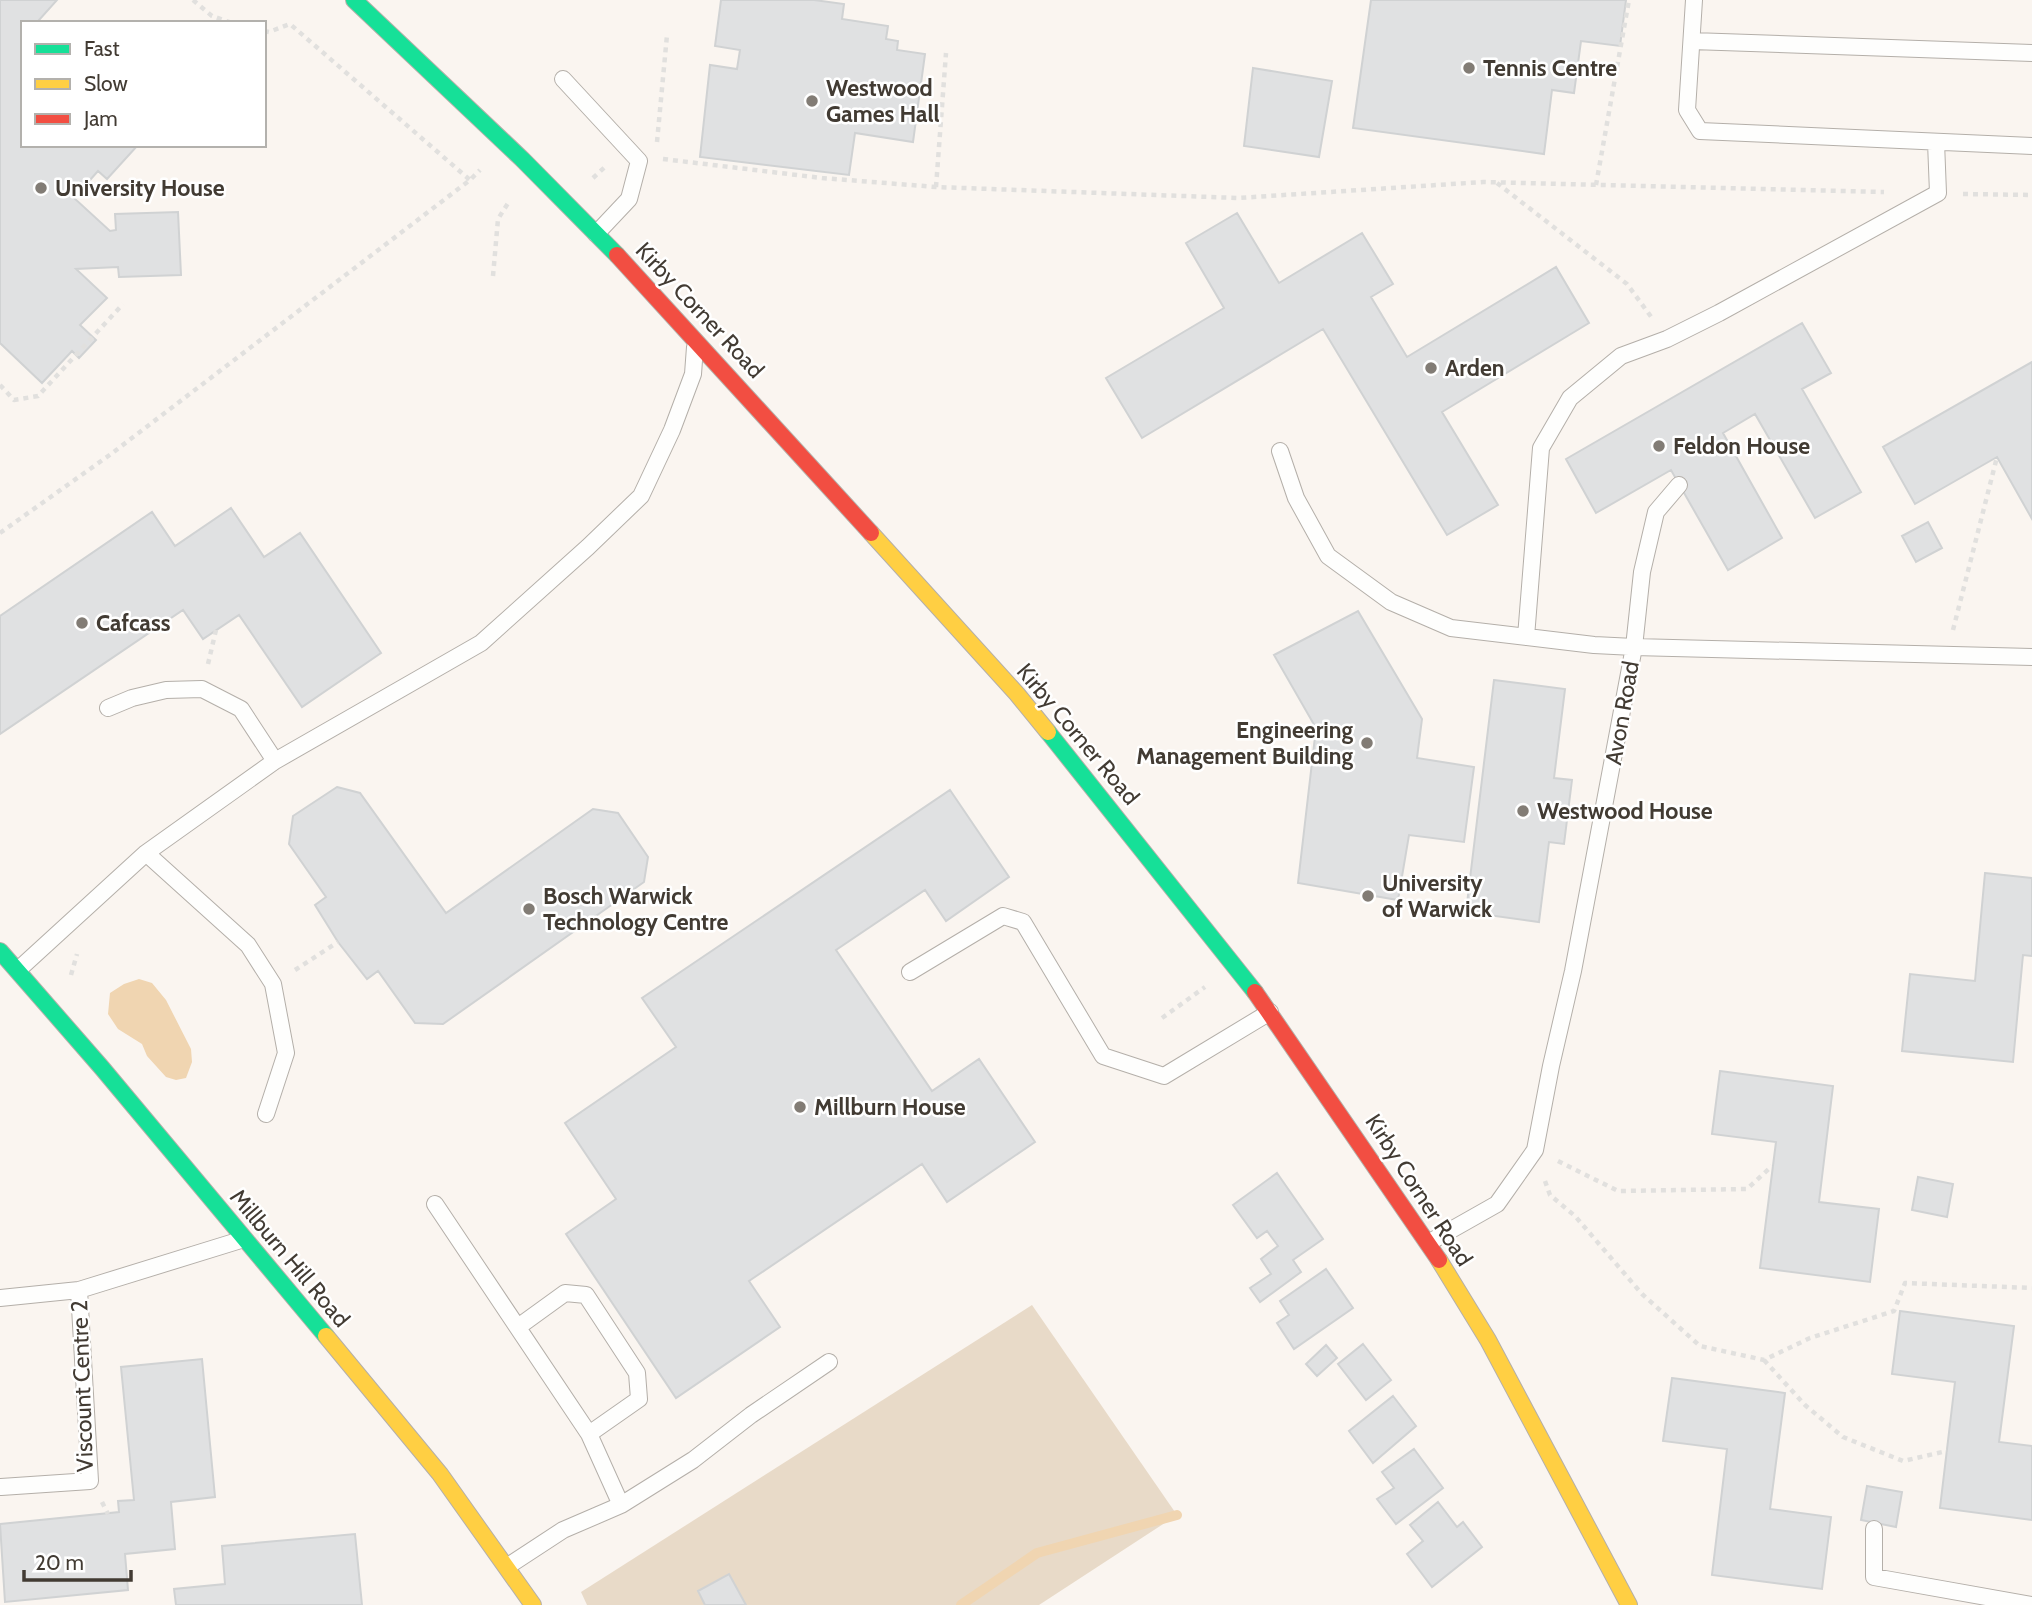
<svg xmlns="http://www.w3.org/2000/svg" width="2032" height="1605" viewBox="0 0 2032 1605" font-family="Cabin,sans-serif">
<rect width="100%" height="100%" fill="#faf5f0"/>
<path fill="#e8dac8" d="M 1032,1305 L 1177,1515 L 1039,1605 L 587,1605 L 581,1592 Z"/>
<path fill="#f0d5b1" d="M 139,979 L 152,983 L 166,1000 L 191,1049 L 192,1062 L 186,1078 L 176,1080 L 166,1077 L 147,1056 L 142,1044 L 118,1029 L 108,1014 L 110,993 L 124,984 Z"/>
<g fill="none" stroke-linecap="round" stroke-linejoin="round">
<path stroke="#f0d5b1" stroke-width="10" d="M 961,1605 L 1037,1553 L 1177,1515"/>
</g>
<path fill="#e0e1e2" stroke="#d0d2d3" stroke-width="2" d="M 0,0 L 57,0 L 39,20 L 42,23 L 23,23 L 23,145 L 138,145 L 107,179 L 98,171 L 74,198 L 110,231 L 116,230 L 115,214 L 178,212 L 181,275 L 119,277 L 118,267 L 76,269 L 107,298 L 80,325 L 96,340 L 79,358 L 72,351 L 42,383 L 0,343 Z
M 721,0 L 814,0 L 844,4 L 842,19 L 888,26 L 886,39 L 898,41 L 897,50 L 925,54 L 913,142 L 855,133 L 849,175 L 700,157 L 710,65 L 737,69 L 740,50 L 715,46 Z
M 1371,0 L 1626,0 L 1620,46 L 1581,41 L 1574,93 L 1552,90 L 1544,154 L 1353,128 Z
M 1253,68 L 1332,81 L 1319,157 L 1244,146 Z
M 1237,213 L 1279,283 L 1362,233 L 1393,284 L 1371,297 L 1407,357 L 1556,267 L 1589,323 L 1442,412 L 1498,505 L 1447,535 L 1323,329 L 1142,438 L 1106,378 L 1224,308 L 1186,243 Z
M 1802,323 L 1831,373 L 1802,389 L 1861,492 L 1815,518 L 1755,414 L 1723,433 L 1782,538 L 1728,570 L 1671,470 L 1596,513 L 1566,459 Z
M 2032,362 L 2032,519 L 1997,457 L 1915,504 L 1883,447 Z
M 231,508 L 264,557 L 300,533 L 381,653 L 302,707 L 239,615 L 203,639 L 183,610 L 0,734 L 0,616 L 152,512 L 175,546 Z
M 1928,522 L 1942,548 L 1916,562 L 1902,536 Z
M 1358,611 L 1422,719 L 1417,758 L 1474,767 L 1464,842 L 1409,835 L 1398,900 L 1298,883 L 1316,728 L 1274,655 Z
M 1494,680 L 1565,689 L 1554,778 L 1572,780 L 1564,844 L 1549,842 L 1539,922 L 1466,912 Z
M 337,787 L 360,793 L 446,913 L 593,809 L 618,813 L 648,857 L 644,882 L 443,1024 L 415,1023 L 378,971 L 367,979 L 338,942 L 315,905 L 326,897 L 289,844 L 293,816 Z
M 950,790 L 1009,877 L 946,921 L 925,890 L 836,950 L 932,1091 L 979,1059 L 1035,1142 L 947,1202 L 922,1164 L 749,1281 L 780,1327 L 676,1398 L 566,1234 L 616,1199 L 565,1123 L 676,1047 L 642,998 Z
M 1985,873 L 2032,878 L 2032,956 L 2023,955 L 2013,1062 L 1902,1051 L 1910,974 L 1975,981 Z
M 1720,1071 L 1833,1086 L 1819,1202 L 1879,1209 L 1870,1282 L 1760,1268 L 1776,1142 L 1712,1134 Z
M 1277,1173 L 1323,1239 L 1293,1260 L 1301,1272 L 1260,1302 L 1250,1288 L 1271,1274 L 1261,1259 L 1278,1246 L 1267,1231 L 1257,1238 L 1233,1205 Z
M 1918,1177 L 1953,1184 L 1947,1217 L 1912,1210 Z
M 1326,1269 L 1353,1308 L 1294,1349 L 1277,1323 L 1289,1315 L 1280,1301 Z
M 1900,1311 L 2014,1326 L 1999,1442 L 2032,1446 L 2032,1520 L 1940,1508 L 1955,1382 L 1892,1374 Z
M 1363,1344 L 1391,1380 L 1366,1400 L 1338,1364 Z
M 1326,1345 L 1337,1358 L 1317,1376 L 1306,1364 Z
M 202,1359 L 215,1497 L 171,1502 L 175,1549 L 125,1554 L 128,1590 L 5,1602 L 0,1524 L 119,1512 L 118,1501 L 134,1500 L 121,1367 Z
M 1672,1378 L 1785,1393 L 1770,1509 L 1831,1517 L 1822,1589 L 1712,1575 L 1727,1449 L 1663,1441 Z
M 1393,1396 L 1416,1426 L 1373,1463 L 1349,1431 Z
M 1414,1449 L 1443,1488 L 1396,1524 L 1377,1499 L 1394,1488 L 1382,1472 Z
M 1867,1486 L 1902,1492 L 1896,1527 L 1861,1520 Z
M 1438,1502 L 1457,1527 L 1463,1522 L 1482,1547 L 1432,1587 L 1407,1554 L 1423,1541 L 1410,1525 Z
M 355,1534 L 362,1605 L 176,1605 L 174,1589 L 225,1584 L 222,1546 Z
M 729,1574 L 746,1605 L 705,1605 L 698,1591 Z"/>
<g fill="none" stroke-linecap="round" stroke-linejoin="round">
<g stroke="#b4afa9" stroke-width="18">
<path id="lane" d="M 1694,0 L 1687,110 L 1700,131 L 2032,146
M 1692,41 L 2032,53
M 563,79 L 639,161 L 629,199 L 596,234
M 1280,451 L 1296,498 L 1328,556 L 1391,602 L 1451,628 L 1594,645 L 1634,647 L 1642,572 L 1656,512 L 1679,485
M 1526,637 L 1541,448 L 1570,398 L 1621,356 L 1667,339 L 1719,313 L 1938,193 L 1936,142
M 108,708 L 132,698 L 166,690 L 202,689 L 241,709 L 275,761
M 146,853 L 248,945 L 273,984 L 286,1053 L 266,1114
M 18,970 L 146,853 L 275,761 L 481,643 L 588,547 L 641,496 L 672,430 L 693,374 L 695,347
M 910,972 L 1003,916 L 1023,922 L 1103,1056 L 1164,1076 L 1270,1012
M 435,1204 L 589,1434 L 621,1505
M 1428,1243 L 1497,1204 L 1535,1150 L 1551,1066 L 1573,971 L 1634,647 L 2032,657
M 0,1298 L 79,1290
M 518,1327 L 565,1293 L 586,1295 L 637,1373 L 639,1399 L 589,1434
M 1,1487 L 90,1481 L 79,1290 L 244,1239
M 1874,1529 L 1874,1577 L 2031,1605
M 508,1566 L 563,1530 L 621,1505 L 693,1460 L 751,1415 L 829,1362"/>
</g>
<g stroke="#b4afa9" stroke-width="18">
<path id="fast" d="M 354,0 L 522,159 L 617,255
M 1048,732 L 1255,992
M 0,951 L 102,1068 L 326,1336"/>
</g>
<g stroke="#b4afa9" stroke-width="18">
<path id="slow" d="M 871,533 L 1017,694 L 1048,732
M 1439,1260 L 1488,1340 L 1629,1605
M 326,1336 L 440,1474 L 533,1605"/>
</g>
<g stroke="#b4afa9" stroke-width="18">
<path id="jam" d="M 617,255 L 871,533
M 1255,992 L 1439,1260"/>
</g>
<path stroke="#e1e0de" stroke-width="4.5" stroke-dasharray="5 5" stroke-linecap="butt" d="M 193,0 L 212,16 L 232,23
M 264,31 L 269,32 L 290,24 L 470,180
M 657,142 L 667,35
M 663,159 L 822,178 L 936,187 L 1238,198 L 1483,182 L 1884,192
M 593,178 L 607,165
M 1497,183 L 1627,284 L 1652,318
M 1596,185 L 1629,0
M 936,187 L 946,53
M 1963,194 L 2032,195
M 493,276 L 498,219 L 510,200
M 0,385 L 14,400 L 38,396 L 123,304
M 0,533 L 111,454 L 470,180 L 480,170
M 1953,630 L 1997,457
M 208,664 L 216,630
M 295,970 L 338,942
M 71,975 L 77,954
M 1162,1018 L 1205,987
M 1558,1161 L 1618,1191 L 1747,1189 L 1772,1166
M 1545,1181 L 1550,1195 L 1575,1216 L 1642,1294 L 1700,1346 L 1764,1360 L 1810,1338 L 1894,1311 L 1905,1283 L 2032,1288
M 1764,1360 L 1805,1405 L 1843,1437 L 1903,1461 L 1947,1451
M 102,1502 L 108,1514"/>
<use href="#lane" stroke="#fefefd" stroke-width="16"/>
<use href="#fast" stroke="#16e098" stroke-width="16"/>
<use href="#slow" stroke="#ffcf43" stroke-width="16"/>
<use href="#jam" stroke="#f24e42" stroke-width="16"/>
</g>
<g fill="#827c75" stroke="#fff" stroke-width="2.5">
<circle cx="1469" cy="68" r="7"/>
<circle cx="812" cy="101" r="7"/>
<circle cx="41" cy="188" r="7"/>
<circle cx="1431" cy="368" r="7"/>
<circle cx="1659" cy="446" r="7"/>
<circle cx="82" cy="623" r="7"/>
<circle cx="1367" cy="743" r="7"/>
<circle cx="1523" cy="811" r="7"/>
<circle cx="1368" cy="896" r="7"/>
<circle cx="529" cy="909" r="7"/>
<circle cx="800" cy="1107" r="7"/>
</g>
<g text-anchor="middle" stroke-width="5" stroke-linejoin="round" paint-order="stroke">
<g font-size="23" font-weight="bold" fill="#423b33" stroke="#fff" text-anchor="start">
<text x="1483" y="76">Tennis Centre</text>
<text x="826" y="96">Westwood<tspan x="826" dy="26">Games Hall</tspan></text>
<text x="55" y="196">University House</text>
<text x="1445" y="376">Arden</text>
<text x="1673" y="454">Feldon House</text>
<text x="96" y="631">Cafcass</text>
<text x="1353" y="738" text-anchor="end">Engineering<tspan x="1353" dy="26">Management Building</tspan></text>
<text x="1537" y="819">Westwood House</text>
<text x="1382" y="891">University<tspan x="1382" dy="26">of Warwick</tspan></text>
<text x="543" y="904">Bosch Warwick<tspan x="543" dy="26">Technology Centre</tspan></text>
<text x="814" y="1115">Millburn House</text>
</g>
<g font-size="23" fill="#423b33" stroke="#fff">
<text transform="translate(700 310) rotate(47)" y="8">Kirby Corner Road</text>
<text transform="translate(1622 713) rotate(-80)" y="8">Avon Road</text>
<text transform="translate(1078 734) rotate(50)" y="8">Kirby Corner Road</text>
<text transform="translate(1419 1190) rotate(57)" y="8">Kirby Corner Road</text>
<text transform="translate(290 1258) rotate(50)" y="8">Millburn Hill Road</text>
<text transform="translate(82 1386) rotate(-92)" y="8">Viscount Centre 2</text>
</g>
</g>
<rect x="21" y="21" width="245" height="126" fill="#ffffff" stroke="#b3b1ad" stroke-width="2"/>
<rect x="35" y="44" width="35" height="10" fill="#16e098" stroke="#b3b1ad" stroke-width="2"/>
<text x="84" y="56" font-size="21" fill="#423b33">Fast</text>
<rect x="35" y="79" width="35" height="10" fill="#ffcf43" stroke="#b3b1ad" stroke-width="2"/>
<text x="84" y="91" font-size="21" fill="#423b33">Slow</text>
<rect x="35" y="114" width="35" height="10" fill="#f24e42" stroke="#b3b1ad" stroke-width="2"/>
<text x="84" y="126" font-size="21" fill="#423b33">Jam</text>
<path d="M24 1570v10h107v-10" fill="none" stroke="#423b33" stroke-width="3.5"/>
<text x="35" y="1570" font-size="21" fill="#423b33" stroke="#ffffff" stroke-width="5" paint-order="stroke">20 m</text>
</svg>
